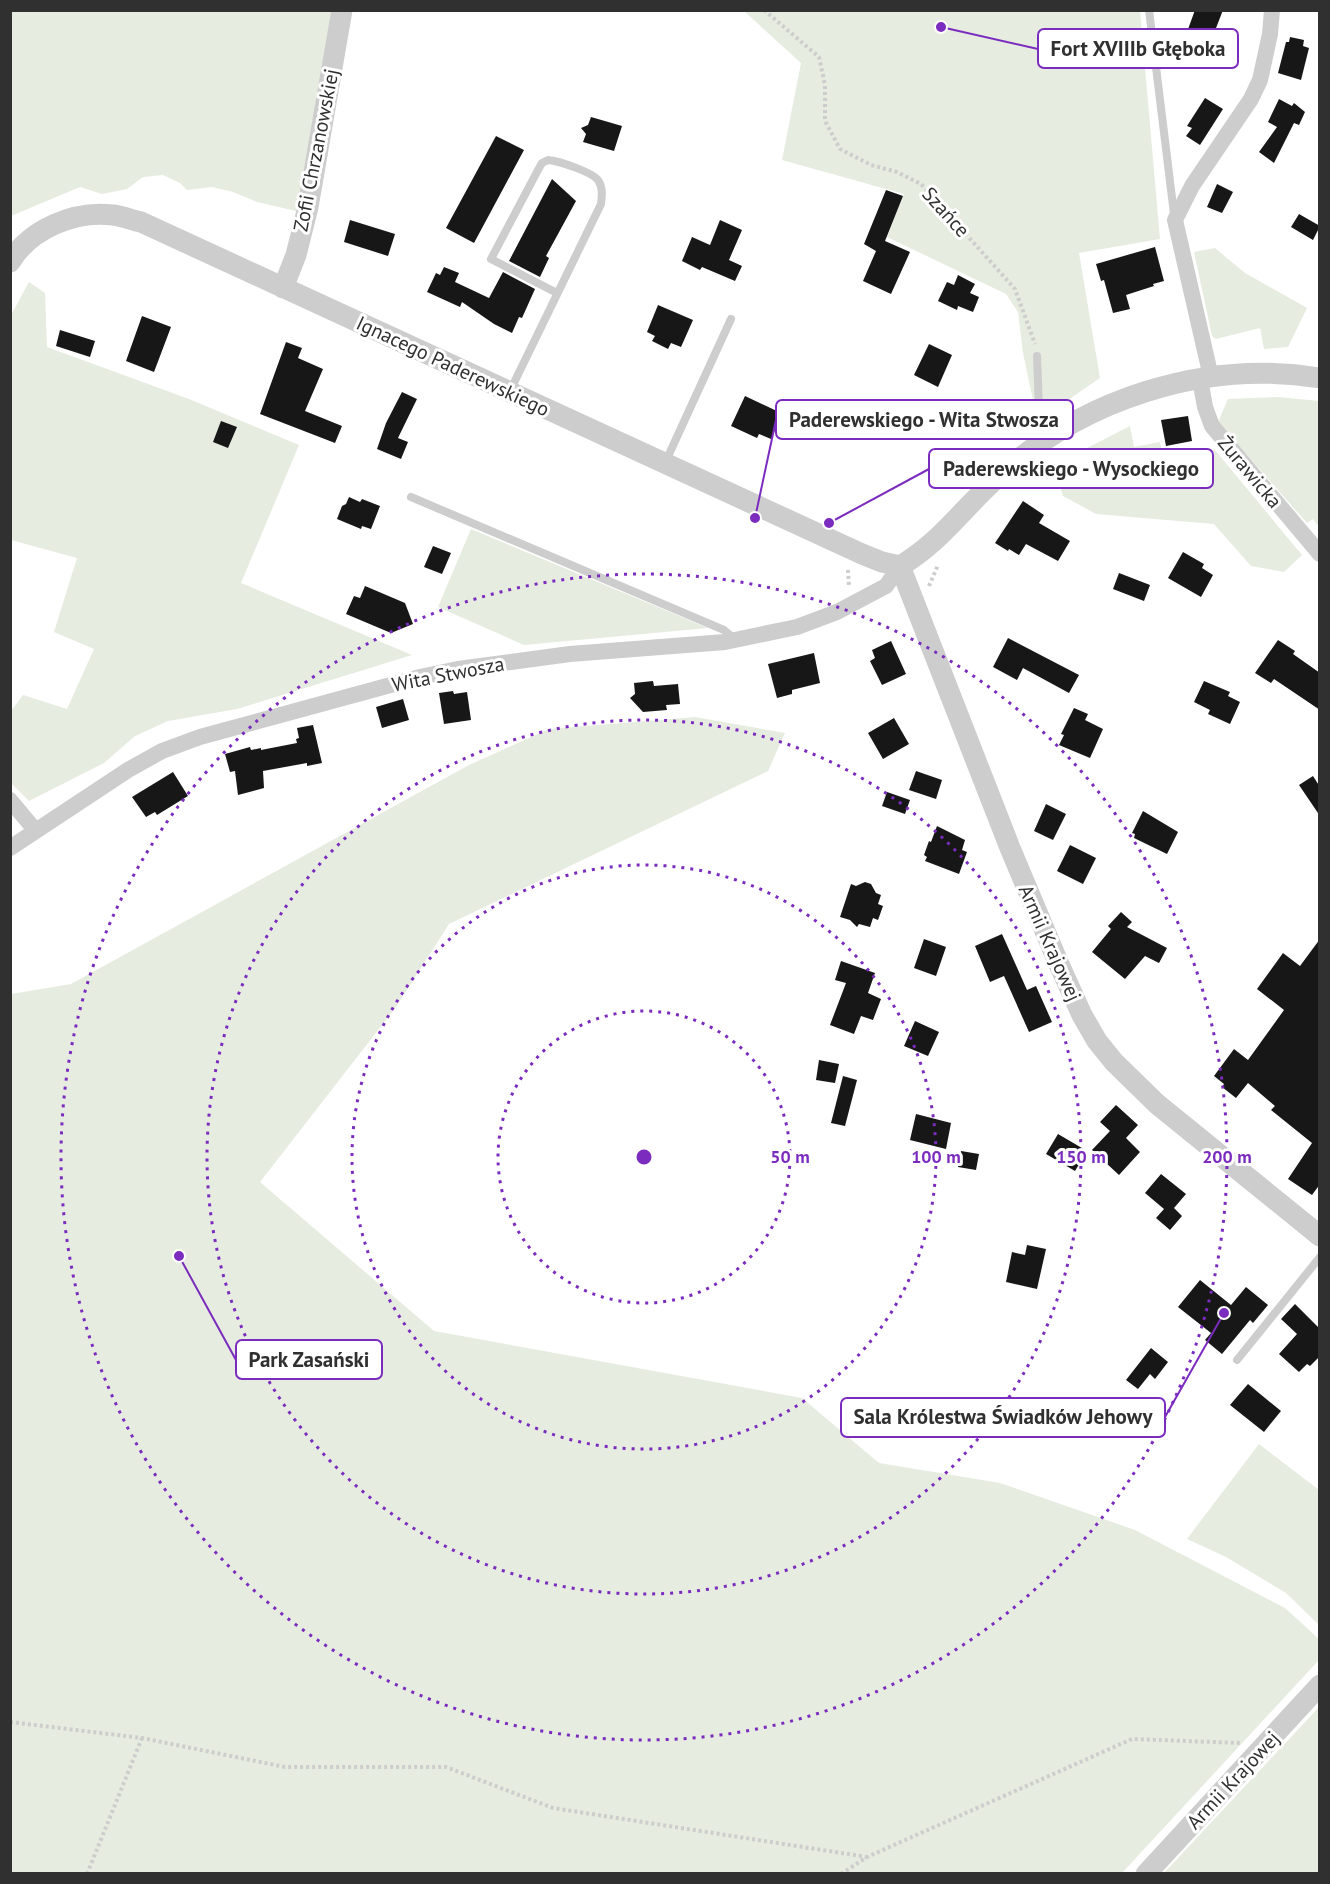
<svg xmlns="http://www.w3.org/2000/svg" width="1330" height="1884" viewBox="0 0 1330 1884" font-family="'PT Sans',sans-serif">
<rect width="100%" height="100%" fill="#fff"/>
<path fill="#e6ecdf" d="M 11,11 L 333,11 L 301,201 L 296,211 L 257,202 L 233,192 L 212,187 L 187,190 L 180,183 L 163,175 L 143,177 L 127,189 L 102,194 L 80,187 L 11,216 Z
M 744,11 L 1140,11 L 1160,239 L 1079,253 L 1100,378 L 1068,400 L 1034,405 L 1023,353 L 1018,312 L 1006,294 L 887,237 L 904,194 L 782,160 L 801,63 Z
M 1215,248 L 1245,273 L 1307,308 L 1288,347 L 1264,349 L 1260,328 L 1216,339 L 1212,336 L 1194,252 Z
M 29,282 L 45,293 L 47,347 L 189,399 L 299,445 L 241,583 L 412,655 L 237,709 L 168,721 L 135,736 L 104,763 L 29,801 L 11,783 L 11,711 L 23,695 L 67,709 L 94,649 L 54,632 L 77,558 L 11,540 L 10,317 Z
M 1278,397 L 1319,401 L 1319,527 L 1313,519 L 1307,523 L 1218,422 L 1228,399 Z
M 1130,426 L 1134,447 L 1160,442 L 1163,459 L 1215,450 L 1302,555 L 1284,572 L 1251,566 L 1214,524 L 1096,514 L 1063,496 L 1054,465 Z
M 471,529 L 708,628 L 524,645 L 438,607 Z
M 695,717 L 785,733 L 768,771 L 449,924 L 396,1007 L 260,1182 L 434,1331 L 802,1398 L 879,1463 L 1000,1483 L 1135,1530 L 1285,1608 L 1319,1639 L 1319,1660 L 1122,1873 L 11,1873 L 11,994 L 71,984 L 469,765 L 549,729 Z
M 1259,1444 L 1319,1490 L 1319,1625 L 1286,1593 L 1226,1557 L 1187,1539 Z
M 1319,1707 L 1319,1873 L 1164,1873 Z"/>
<path fill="#171717" d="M 1195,10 L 1223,10 L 1211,41 L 1187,32 Z
M 1290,37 L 1304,40 L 1303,46 L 1309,48 L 1301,80 L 1278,73 L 1286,42 L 1289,42 Z
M 1205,98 L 1223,109 L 1200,145 L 1186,136 L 1192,128 L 1187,126 Z
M 1279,99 L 1292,106 L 1294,103 L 1305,112 L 1299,125 L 1294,123 L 1274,163 L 1259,152 L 1277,127 L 1268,122 Z
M 591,117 L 622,126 L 614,151 L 583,142 L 586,134 L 581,128 L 588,125 Z
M 496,136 L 524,150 L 474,243 L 446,228 Z
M 552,179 L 576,201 L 546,256 L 549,258 L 540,277 L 509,261 Z
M 1217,184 L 1233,192 L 1222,213 L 1207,207 Z
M 886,190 L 903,196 L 885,241 L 910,252 L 891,294 L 863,281 L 876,251 L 864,244 Z
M 1299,214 L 1320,226 L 1313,240 L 1291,227 Z
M 350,220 L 395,234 L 388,256 L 344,242 Z
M 720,220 L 742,230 L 729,260 L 742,266 L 735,281 L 702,267 L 700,270 L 682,261 L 692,237 L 710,245 Z
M 1155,247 L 1164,281 L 1153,284 L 1154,286 L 1126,295 L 1130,309 L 1113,313 L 1104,280 L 1101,281 L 1096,264 Z
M 444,267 L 459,273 L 455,282 L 489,298 L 503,272 L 535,289 L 522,318 L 519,317 L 512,333 L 494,324 L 462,302 L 460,307 L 427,292 L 436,273 L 440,275 Z
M 958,275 L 975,284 L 970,293 L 979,297 L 973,312 L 958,306 L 957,310 L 938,301 L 947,282 L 954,285 Z
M 658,305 L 693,320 L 681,347 L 671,343 L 668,349 L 652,341 L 655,336 L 647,332 Z
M 142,316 L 171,327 L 154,372 L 126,361 Z
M 60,330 L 95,341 L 90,357 L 56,346 Z
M 286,342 L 302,348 L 298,358 L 323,369 L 305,411 L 342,426 L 335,443 L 260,414 Z
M 929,344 L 952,355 L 938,387 L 914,375 Z
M 402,392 L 417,399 L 398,438 L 408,442 L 401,459 L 377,449 L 386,423 Z
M 745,396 L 779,412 L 784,402 L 836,427 L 829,440 L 786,422 L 787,420 L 781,417 L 771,439 L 759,434 L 757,438 L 731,426 Z
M 1188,416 L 1192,441 L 1166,446 L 1161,420 Z
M 221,421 L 237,427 L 228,448 L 213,442 Z
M 349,497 L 360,502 L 362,499 L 380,506 L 371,529 L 362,526 L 361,529 L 337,519 L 342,506 L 346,504 Z
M 1023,501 L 1044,515 L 1039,523 L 1070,541 L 1058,561 L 1026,544 L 1019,555 L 1009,549 L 1008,551 L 995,543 Z
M 433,546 L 451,553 L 442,574 L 424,567 Z
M 1183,552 L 1204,564 L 1202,568 L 1213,575 L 1201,597 L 1168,578 Z
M 1119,573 L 1150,585 L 1144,601 L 1113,589 Z
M 365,586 L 405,603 L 413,624 L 391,633 L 346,614 L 354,596 L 360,598 Z
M 1008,638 L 1079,675 L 1069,693 L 1023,668 L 1017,680 L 993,667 Z
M 1278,640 L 1295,651 L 1293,654 L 1320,673 L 1320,710 L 1274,679 L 1271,683 L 1255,673 Z
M 891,641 L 906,674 L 882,685 L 870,661 L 875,658 L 872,650 Z
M 814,653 L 820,683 L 792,690 L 792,694 L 777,698 L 768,664 Z
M 653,681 L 654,686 L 678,684 L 680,704 L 666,705 L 667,710 L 643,712 L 630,698 L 635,694 L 634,683 Z
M 1204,681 L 1230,692 L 1228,696 L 1240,702 L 1230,724 L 1208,714 L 1210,710 L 1194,702 Z
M 453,691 L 454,694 L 467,692 L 471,720 L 444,724 L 439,693 Z
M 403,699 L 409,720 L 382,728 L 376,707 Z
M 1074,708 L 1088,714 L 1085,720 L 1103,729 L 1090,758 L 1059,745 L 1064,735 L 1061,734 Z
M 894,718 L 909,744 L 883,759 L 868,733 Z
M 313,725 L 322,763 L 307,766 L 307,763 L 263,771 L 264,788 L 238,795 L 235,771 L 230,772 L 225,754 L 250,747 L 251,750 L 261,748 L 261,750 L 297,743 L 296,739 L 299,738 L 297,728 Z
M 916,771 L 942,780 L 936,799 L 909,790 Z
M 173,772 L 188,796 L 157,815 L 155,812 L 146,817 L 132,797 Z
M 1313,776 L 1320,787 L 1320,816 L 1299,785 Z
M 887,792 L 910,800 L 905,814 L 882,806 Z
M 1046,804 L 1066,814 L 1053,840 L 1034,831 Z
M 1143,811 L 1178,832 L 1167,854 L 1134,838 L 1135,834 L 1132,833 Z
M 937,826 L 965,840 L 962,850 L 967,852 L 959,874 L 925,861 L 927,857 L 924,855 L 929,841 L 931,842 Z
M 1070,845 L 1096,858 L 1083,884 L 1057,871 Z
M 865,882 L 871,884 L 876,893 L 881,895 L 878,904 L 883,906 L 878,920 L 873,918 L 870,927 L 859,924 L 857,927 L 850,920 L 840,917 L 851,884 L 856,886 Z
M 1121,912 L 1132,922 L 1127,927 L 1167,948 L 1159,963 L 1145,956 L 1125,979 L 1092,952 L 1111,929 L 1108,926 Z
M 1002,934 L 1027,990 L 1036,986 L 1052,1022 L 1029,1032 L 1004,976 L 990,982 L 975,946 Z
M 924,939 L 946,947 L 936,976 L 914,968 Z
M 1320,939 L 1320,1184 L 1312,1195 L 1288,1179 L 1312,1143 L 1271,1110 L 1275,1106 L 1248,1083 L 1236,1098 L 1222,1087 L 1224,1084 L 1214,1076 L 1234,1049 L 1248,1060 L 1284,1010 L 1257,989 L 1283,953 L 1300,966 Z
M 841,961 L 875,973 L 868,993 L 881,999 L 873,1020 L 861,1016 L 854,1034 L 830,1025 L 846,983 L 835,980 Z
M 915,1021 L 939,1032 L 928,1056 L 904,1046 Z
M 819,1060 L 839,1064 L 835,1083 L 816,1080 Z
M 843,1076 L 857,1080 L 845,1126 L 831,1123 Z
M 1116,1105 L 1138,1125 L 1126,1138 L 1140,1152 L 1119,1175 L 1092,1150 L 1110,1131 L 1100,1122 Z
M 916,1114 L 951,1123 L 946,1149 L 910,1140 Z
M 1058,1134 L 1087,1151 L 1075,1171 L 1046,1154 Z
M 961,1151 L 979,1154 L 976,1170 L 958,1167 Z
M 1161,1174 L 1186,1194 L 1174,1208 L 1182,1216 L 1170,1230 L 1156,1218 L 1164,1209 L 1145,1193 Z
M 1027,1245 L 1046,1249 L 1037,1289 L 1006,1282 L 1012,1252 L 1025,1255 Z
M 1200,1280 L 1231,1305 L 1246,1287 L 1268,1305 L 1253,1323 L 1250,1320 L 1222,1354 L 1205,1340 L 1211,1333 L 1178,1307 Z
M 1295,1304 L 1320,1329 L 1320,1356 L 1310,1366 L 1307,1364 L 1299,1372 L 1279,1354 L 1297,1334 L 1281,1319 Z
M 1151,1348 L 1168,1362 L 1155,1379 L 1150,1374 L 1138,1389 L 1126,1380 Z
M 1248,1384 L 1281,1411 L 1264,1432 L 1230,1405 Z"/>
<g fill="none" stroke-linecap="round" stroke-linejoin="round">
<path stroke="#cdcdcd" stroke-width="4" stroke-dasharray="3 3" stroke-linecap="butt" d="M 764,10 L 819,57 L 825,85 L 825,121 L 840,149 L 871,165 L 897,172 L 921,184 L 1015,289 L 1035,344
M 848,570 L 849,586
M 929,586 L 938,565
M 10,1722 L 142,1738 L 285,1767 L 446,1767 L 553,1808 L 867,1857
M 87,1874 L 142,1738
M 841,1874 L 867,1857 L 1132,1739 L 1241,1743"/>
<path stroke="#cdcdcd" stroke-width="8" d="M 1149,10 L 1174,214
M 1037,356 L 1039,409 L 1046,439
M 510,391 L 601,204 C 602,196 603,187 598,180 C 592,172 559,161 548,160 L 542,163 L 538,170 L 491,259 L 557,293
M 665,463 L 731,319
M 411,497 L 724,630 L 736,640
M 1237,1360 L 1320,1257"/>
<path stroke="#cdcdcd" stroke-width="16" d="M 1211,377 L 1175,220 L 1192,186 L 1251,99 L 1260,80 L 1270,34 L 1272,10
M 1200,379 L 1205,407 L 1212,426 L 1320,554
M 10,800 L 35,830
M 10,848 L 128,770 L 162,751 L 200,737 L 420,677 L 458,669 L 570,654 L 725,642 L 797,627 L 837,612 L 886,586 L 900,566"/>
<path stroke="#cdcdcd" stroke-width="21" d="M 10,262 C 30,229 75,210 113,215 C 122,216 132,220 141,222 L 862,554 L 882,562 L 900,566
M 283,288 L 296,255 L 308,207 L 342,10
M 900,566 L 1010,848 L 1058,962 L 1082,1015 L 1097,1041 L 1114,1062 L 1157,1104 L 1320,1236
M 900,566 C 940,543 964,507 998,477 C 1082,399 1205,359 1320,378
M 1146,1874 L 1320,1685"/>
</g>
<g fill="none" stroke="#7b2cbf" stroke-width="3" stroke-dasharray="3 6">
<circle cx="644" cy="1157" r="146"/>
<circle cx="644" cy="1157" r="292"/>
<circle cx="644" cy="1157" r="437"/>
<circle cx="644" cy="1157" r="583"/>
</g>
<g text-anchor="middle" stroke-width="6" stroke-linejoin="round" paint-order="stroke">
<g font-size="20" fill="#303030" stroke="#fff">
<text transform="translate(316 150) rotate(-79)" y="7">Zofii Chrzanowskiej</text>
<text transform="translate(946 212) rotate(48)" y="7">Szańce</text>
<text transform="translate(453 366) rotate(25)" y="7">Ignacego Paderewskiego</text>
<text transform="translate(1250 472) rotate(50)" y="7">Żurawicka</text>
<text transform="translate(448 674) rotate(-11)" y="7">Wita Stwosza</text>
<text transform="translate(1050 943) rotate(66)" y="7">Armii Krajowej</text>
<text transform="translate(1233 1780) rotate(-47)" y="7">Armii Krajowej</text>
</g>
</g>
<circle cx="644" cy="1157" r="9" fill="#7b2cbf" stroke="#fff" stroke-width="3"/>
<g font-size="18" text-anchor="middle" font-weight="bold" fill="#7b2cbf" stroke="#fff" stroke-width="6" stroke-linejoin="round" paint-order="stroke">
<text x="790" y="1163">50 m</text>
<text x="936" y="1163">100 m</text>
<text x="1081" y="1163">150 m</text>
<text x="1227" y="1163">200 m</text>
</g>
<path fill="none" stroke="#7b2cbf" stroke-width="2" d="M941 27L1038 49M755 518L776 420M829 523L929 469M179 1256L236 1360M1224 1313L1165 1417"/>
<g fill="#7b2cbf" stroke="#fff" stroke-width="2">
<circle cx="941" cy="27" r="6"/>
<circle cx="755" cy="518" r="6"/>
<circle cx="829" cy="523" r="6"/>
<circle cx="179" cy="1256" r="6"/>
<circle cx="1224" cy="1313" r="6"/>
</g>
<g fill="#fff" stroke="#7b2cbf" stroke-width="2">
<rect x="1038" y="29" width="200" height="39" rx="6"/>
<rect x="776" y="400" width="297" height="39" rx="6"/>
<rect x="929" y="449" width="284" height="39" rx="6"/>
<rect x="236" y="1340" width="146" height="39" rx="6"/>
<rect x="841" y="1398" width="324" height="39" rx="6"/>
</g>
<g font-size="21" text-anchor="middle" font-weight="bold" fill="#303030">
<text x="1138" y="56">Fort XVIIIb Głęboka</text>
<text x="924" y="427">Paderewskiego - Wita Stwosza</text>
<text x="1071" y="476">Paderewskiego - Wysockiego</text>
<text x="309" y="1367">Park Zasański</text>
<text x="1003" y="1424">Sala Królestwa Świadków Jehowy</text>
</g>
<rect width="1330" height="1884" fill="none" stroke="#303030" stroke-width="24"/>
</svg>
